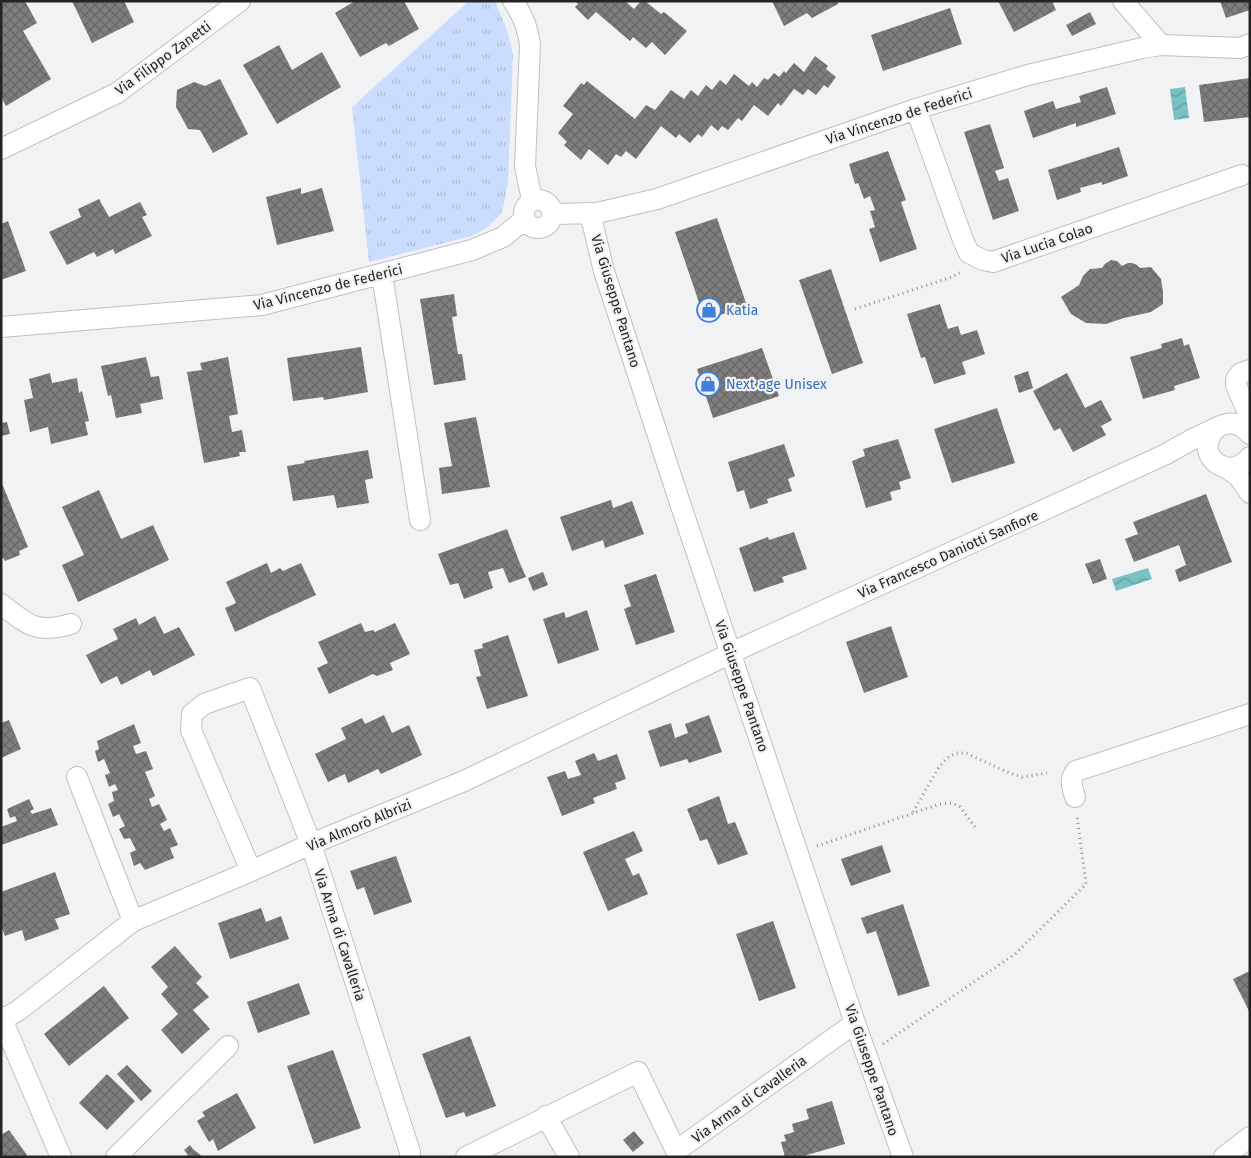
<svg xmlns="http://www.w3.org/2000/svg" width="1251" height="1158" viewBox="0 0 1251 1158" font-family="'Fira Sans',sans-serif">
<defs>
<pattern id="park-tufts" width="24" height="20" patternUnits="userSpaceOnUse" patternTransform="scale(1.25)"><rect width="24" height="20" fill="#cbdcfe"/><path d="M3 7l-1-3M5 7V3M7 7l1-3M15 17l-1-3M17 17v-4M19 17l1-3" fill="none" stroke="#aebdda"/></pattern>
<pattern id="water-waves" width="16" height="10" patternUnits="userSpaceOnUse" patternTransform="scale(1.25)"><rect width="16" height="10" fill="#79c1c2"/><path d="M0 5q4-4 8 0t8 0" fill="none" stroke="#639d9d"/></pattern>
<pattern id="building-cross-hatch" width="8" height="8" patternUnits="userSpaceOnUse" patternTransform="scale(1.25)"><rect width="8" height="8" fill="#7f7e7c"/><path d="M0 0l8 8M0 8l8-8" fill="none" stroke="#686765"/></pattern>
</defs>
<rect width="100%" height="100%" fill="#f1f2f4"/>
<path fill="url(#park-tufts)" d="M 469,1 L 495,1 L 508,33 L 513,55 L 508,182 L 502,213 L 489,226 L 472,236 L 369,262 L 352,107 Z"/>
<path fill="url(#water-waves)" d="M 1185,87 L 1189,118 L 1174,120 L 1170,89 Z
M 1148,568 L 1152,579 L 1116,591 L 1112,579 Z"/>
<path fill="url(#building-cross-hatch)" d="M 1,1 L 25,1 L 37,23 L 23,31 L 51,79 L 6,106 L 1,97 Z
M 72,1 L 124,1 L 134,22 L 92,43 Z
M 355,1 L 404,1 L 419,29 L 389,46 L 386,43 L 360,57 L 335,13 Z
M 575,1 L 625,1 L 634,9 L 641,1 L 645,1 L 661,14 L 664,12 L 687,31 L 665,55 L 652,42 L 646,48 L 633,37 L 630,41 L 596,12 L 588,20 L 575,7 L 578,4 Z
M 772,1 L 837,1 L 838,4 L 812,18 L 807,13 L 784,26 Z
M 998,1 L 1052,1 L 1056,10 L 1014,32 Z
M 1220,1 L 1250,1 L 1250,10 L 1226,18 Z
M 950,8 L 962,44 L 883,71 L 871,35 Z
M 1090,12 L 1096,24 L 1072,36 L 1066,25 Z
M 279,45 L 292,70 L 322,52 L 341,87 L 277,124 L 243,65 Z
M 815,56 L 828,66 L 826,69 L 836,77 L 828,88 L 824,85 L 816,95 L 808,89 L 803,95 L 794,89 L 781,106 L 778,103 L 768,116 L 754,105 L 742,121 L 738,118 L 728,130 L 722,126 L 718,131 L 711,125 L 702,137 L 698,134 L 690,143 L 679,134 L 676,138 L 661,126 L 636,159 L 626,151 L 621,157 L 616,154 L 608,165 L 589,149 L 581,160 L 564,145 L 567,142 L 558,133 L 573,114 L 563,106 L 581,83 L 584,85 L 587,81 L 635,119 L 646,105 L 655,110 L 671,90 L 684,99 L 691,90 L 698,96 L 706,85 L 712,90 L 720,80 L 726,85 L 734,74 L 749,86 L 752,82 L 757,87 L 764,78 L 768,80 L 774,73 L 779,77 L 784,71 L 786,73 L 794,63 L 804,72 Z
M 1250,78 L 1250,117 L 1204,122 L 1199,85 Z
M 220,79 L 248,134 L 213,153 L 200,130 L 188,129 L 176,107 L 177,90 L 194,82 L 205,86 Z
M 1107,87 L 1116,114 L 1076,127 L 1076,123 L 1033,138 L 1024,111 L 1053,101 L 1056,109 L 1081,102 L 1079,96 Z
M 990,124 L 1004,168 L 995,171 L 999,181 L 1008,178 L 1019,211 L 993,220 L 964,132 Z
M 1119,147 L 1128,176 L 1102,185 L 1102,182 L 1080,188 L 1081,192 L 1057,200 L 1048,170 Z
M 888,151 L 906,200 L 901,202 L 917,249 L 880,262 L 869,229 L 875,227 L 870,211 L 875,210 L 870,196 L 864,199 L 858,183 L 855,184 L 849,164 Z
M 301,188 L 301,194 L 322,188 L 334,231 L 277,245 L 266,197 Z
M 99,199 L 109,217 L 140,202 L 147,215 L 142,217 L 152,236 L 115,254 L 113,249 L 97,257 L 94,252 L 67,265 L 49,232 L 81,217 L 78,209 Z
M 717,218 L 747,306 L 705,320 L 675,232 Z
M 8,221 L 26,271 L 1,280 L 1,224 Z
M 1111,260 L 1117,261 L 1122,266 L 1128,263 L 1132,263 L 1137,265 L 1140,268 L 1151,267 L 1161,279 L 1163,292 L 1163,304 L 1151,312 L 1124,318 L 1106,324 L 1086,323 L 1071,314 L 1061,297 L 1079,285 L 1083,276 L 1090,269 L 1102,268 L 1105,264 Z
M 831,269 L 863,363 L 832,374 L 799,280 Z
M 454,294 L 457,316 L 452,317 L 458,354 L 462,354 L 466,380 L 434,385 L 420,299 Z
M 940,304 L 948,329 L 958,326 L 961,335 L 977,330 L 985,354 L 962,362 L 966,374 L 934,384 L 925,357 L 921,358 L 907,314 Z
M 1182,338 L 1184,346 L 1189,344 L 1200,378 L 1174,386 L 1175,390 L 1143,399 L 1130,357 L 1162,348 L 1161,344 Z
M 361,347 L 368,392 L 324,400 L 323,397 L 293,401 L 287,358 Z
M 762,348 L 779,396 L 713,418 L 697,369 Z
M 146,357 L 151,377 L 159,376 L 163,399 L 140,404 L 142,413 L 116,418 L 111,395 L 108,396 L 101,366 Z
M 228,357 L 238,414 L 229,416 L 232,432 L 242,430 L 246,452 L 239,452 L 240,456 L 204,463 L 187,372 L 202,370 L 200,363 Z
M 1028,371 L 1033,388 L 1019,393 L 1014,376 Z
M 50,373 L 52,383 L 77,378 L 79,393 L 82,391 L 89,421 L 85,422 L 88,435 L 51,444 L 48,427 L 30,432 L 24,400 L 33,398 L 29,379 Z
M 1067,373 L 1085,408 L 1101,400 L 1112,420 L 1101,426 L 1106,435 L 1073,452 L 1060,428 L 1054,431 L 1033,391 Z
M 997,408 L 1015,463 L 952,483 L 934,429 Z
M 476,417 L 490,487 L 442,494 L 439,468 L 452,466 L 444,423 Z
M 7,422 L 10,434 L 1,436 L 1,423 Z
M 898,439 L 911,478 L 899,482 L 901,489 L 890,492 L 892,500 L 866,508 L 852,461 L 865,456 L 863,449 Z
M 784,444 L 795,476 L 788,479 L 792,491 L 767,499 L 768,503 L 750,509 L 744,490 L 737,492 L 728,462 Z
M 368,450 L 373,478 L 365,480 L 369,503 L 337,508 L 334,495 L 293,501 L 287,466 L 305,463 L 304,461 Z
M 1,481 L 28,547 L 19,551 L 20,555 L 5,561 L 3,558 L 1,559 Z
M 99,490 L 121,539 L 153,525 L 169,560 L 78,602 L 62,565 L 84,555 L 62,507 Z
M 1206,494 L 1232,562 L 1179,582 L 1175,570 L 1186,565 L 1179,545 L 1134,562 L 1125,539 L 1138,534 L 1133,522 Z
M 611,500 L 613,508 L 632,501 L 644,534 L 605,548 L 603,540 L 572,551 L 560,517 Z
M 507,529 L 519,561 L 526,577 L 509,583 L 503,568 L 488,572 L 493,588 L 464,599 L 458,583 L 450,585 L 438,554 Z
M 794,532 L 807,569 L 782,577 L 784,582 L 754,592 L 739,548 L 768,537 L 769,540 Z
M 1100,559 L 1107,579 L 1093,584 L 1085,564 Z
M 267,563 L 271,573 L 280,568 L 283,571 L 301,563 L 316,595 L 235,632 L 225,608 L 236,603 L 226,582 Z
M 543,572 L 548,585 L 533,591 L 528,578 Z
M 656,574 L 675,632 L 636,645 L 624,609 L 631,606 L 624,585 Z
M 587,610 L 599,650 L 558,664 L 543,619 L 564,612 L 566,618 Z
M 155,616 L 164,634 L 179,627 L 195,655 L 153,676 L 150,670 L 121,685 L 117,676 L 101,684 L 86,655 L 118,639 L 113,629 L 136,618 L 139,625 Z
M 361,623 L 365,632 L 373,630 L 375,632 L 395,623 L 410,654 L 390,663 L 393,670 L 377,676 L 373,674 L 329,694 L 317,668 L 328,663 L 318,642 Z
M 891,626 L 908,677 L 864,693 L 846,642 Z
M 508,635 L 528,696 L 487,709 L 476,677 L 481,676 L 474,650 L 483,648 L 482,644 Z
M 384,715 L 392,733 L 409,725 L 422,755 L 381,774 L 378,769 L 348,783 L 345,774 L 328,782 L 315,754 L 346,739 L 341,728 L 362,718 L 365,724 Z
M 709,715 L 722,752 L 689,763 L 687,759 L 660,767 L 648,731 L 671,723 L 675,738 L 688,733 L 685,724 Z
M 9,720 L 21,749 L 1,758 L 1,723 Z
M 134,724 L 141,743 L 133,746 L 136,754 L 146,751 L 153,769 L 145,772 L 155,796 L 149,799 L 152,807 L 159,804 L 167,820 L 160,824 L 164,831 L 170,828 L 178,845 L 170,848 L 174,858 L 145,870 L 140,863 L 134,866 L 130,853 L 136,850 L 130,838 L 124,839 L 119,829 L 125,826 L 119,814 L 113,817 L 108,804 L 114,801 L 112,792 L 118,790 L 115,784 L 109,787 L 105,775 L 110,773 L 104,759 L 98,762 L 95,751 L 99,749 L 97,741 Z
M 594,753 L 598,761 L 617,754 L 626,779 L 615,783 L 617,789 L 593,798 L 595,803 L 562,816 L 547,777 L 565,771 L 568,779 L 581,775 L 575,761 Z
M 719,796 L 728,824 L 735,822 L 748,854 L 718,865 L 707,839 L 700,841 L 687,809 Z
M 29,799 L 34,809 L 30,811 L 32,814 L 51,808 L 58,825 L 1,845 L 1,827 L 17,821 L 15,816 L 10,818 L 7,809 Z
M 634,831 L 643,851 L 625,859 L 633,876 L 639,873 L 648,894 L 608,911 L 583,852 Z
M 882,845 L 891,872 L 851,886 L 841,859 Z
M 396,856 L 412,902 L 374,915 L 364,887 L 357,890 L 350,871 Z
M 55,872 L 70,914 L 55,919 L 59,929 L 25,941 L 22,930 L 5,936 L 1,926 L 1,892 Z
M 903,904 L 930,986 L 898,996 L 876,931 L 867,934 L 861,918 Z
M 261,908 L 266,922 L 281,916 L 289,939 L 230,959 L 218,923 Z
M 773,921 L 796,988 L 759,1001 L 736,934 Z
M 175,946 L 202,977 L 196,983 L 209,997 L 193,1010 L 210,1029 L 182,1054 L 161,1030 L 178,1014 L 161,994 L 168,987 L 151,967 Z
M 1250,971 L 1250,1013 L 1233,979 Z
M 299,983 L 310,1014 L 258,1033 L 247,1002 Z
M 104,986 L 129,1018 L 69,1066 L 44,1034 Z
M 470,1036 L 496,1106 L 466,1117 L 464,1112 L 446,1118 L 422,1054 Z
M 333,1050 L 361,1128 L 314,1144 L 287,1066 Z
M 127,1065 L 152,1091 L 141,1101 L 117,1074 Z
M 107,1074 L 135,1101 L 107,1130 L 79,1103 Z
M 237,1093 L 256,1128 L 218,1151 L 213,1139 L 209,1142 L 197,1121 L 205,1116 L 202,1112 Z
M 832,1101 L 845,1144 L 800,1157 L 785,1157 L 781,1142 L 786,1141 L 784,1135 L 794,1132 L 792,1124 L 809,1119 L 806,1109 Z
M 9,1130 L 27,1155 L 25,1157 L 1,1157 L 1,1135 Z
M 634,1131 L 644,1143 L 633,1152 L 623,1140 Z
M 190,1145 L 193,1149 L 203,1157 L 186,1157 L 188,1155 L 184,1150 Z"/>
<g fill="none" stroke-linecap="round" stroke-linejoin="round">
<g stroke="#bfc0c3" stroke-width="22">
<path id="minor" d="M 513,1 C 523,16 527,26 530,44 L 525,166 L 532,200
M 1123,1 L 1161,45
M 916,109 L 963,240 L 969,253 L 983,260 L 993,262 L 1242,175
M 1,149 L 117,93 L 240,1
M524 214a14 14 0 1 1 28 0a14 14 0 1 1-28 0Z
M 590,213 L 604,271 L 681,506 L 855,1023 L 903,1157
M 553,214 L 597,213 L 657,199 L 916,109 L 1028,75 L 1142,48 L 1161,45 L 1240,48 L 1250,44
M 382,274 L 420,520
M 1,327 L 262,305 L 472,250 L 503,237 L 525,219
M 1248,413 L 1236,385 L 1236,379 L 1241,373 L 1250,370
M 1250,434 C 1244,427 1236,422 1226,424 C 1220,425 1214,429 1211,435 C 1197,458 1230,482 1250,457
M 1225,467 L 1238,476 L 1250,493
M 1,604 C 28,625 36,634 71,624
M 77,777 L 133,921
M 1075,797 C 1072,787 1069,779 1076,771 L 1250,714
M 251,871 L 191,730 L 192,714 L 204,704 L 250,688 L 311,844 L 410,1152 L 410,1157
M 1,1017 L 61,1157
M 2,1020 L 19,1010 L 133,921 L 251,871 L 311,844 L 464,781 L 744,647 L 1164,455 L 1193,439 L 1218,427
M 546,1116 L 569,1157
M 116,1157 L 228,1046
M 466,1157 L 638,1072 L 676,1151 L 855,1023
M 1224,1157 L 1250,1137"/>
</g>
<path stroke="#8e8e90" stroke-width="3" stroke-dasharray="1 4" stroke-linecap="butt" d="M 855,309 L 952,277 L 961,272
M 913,812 L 939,767 L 947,758 L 956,753 L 966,753 L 1007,772 L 1022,777 L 1047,773
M 817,846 L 940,804 L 952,803 L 960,807 L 975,827
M 883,1044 L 1015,954 L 1086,884 L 1077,817"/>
<use href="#minor" stroke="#fff" stroke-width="20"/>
</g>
<defs>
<g id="shop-ring" transform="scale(1.25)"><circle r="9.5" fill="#f1f2f4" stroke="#3f7fe0" stroke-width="1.5"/><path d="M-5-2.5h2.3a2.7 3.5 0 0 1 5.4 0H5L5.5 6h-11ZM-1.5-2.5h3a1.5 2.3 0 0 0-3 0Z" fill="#3f7fe0"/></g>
</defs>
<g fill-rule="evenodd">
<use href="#shop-ring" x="709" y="310"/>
<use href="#shop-ring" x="708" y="384"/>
</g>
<g text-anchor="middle" stroke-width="4.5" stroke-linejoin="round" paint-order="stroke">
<g font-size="14" fill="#242425" stroke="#f1f2f4">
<text transform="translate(163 58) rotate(-36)" y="5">Via Filippo Zanetti</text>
<text transform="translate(899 116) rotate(-18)" y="5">Via Vincenzo de Federici</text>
<text transform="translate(1047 243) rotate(-19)" y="5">Via Lucia Colao</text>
<text transform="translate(328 287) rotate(-14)" y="5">Via Vincenzo de Federici</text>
<text transform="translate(616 301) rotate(73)" y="5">Via Giuseppe Pantano</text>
<text transform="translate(948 554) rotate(-24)" y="5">Via Francesco Daniotti Sanfiore</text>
<text transform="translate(742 686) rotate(71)" y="5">Via Giuseppe Pantano</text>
<text transform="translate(359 825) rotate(-23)" y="5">Via Almorò Albrizi</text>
<text transform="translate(340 935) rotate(72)" y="5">Via Arma di Cavalleria</text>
<text transform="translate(872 1070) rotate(71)" y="5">Via Giuseppe Pantano</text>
<text transform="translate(749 1099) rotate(-36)" y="5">Via Arma di Cavalleria</text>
</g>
<g font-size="14" fill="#366cbe" stroke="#f1f2f4" text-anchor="start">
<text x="726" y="315">Katia</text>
<text x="726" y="389">Next age Unisex</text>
</g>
</g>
<rect width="1251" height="1158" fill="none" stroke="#242425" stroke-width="5"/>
</svg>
